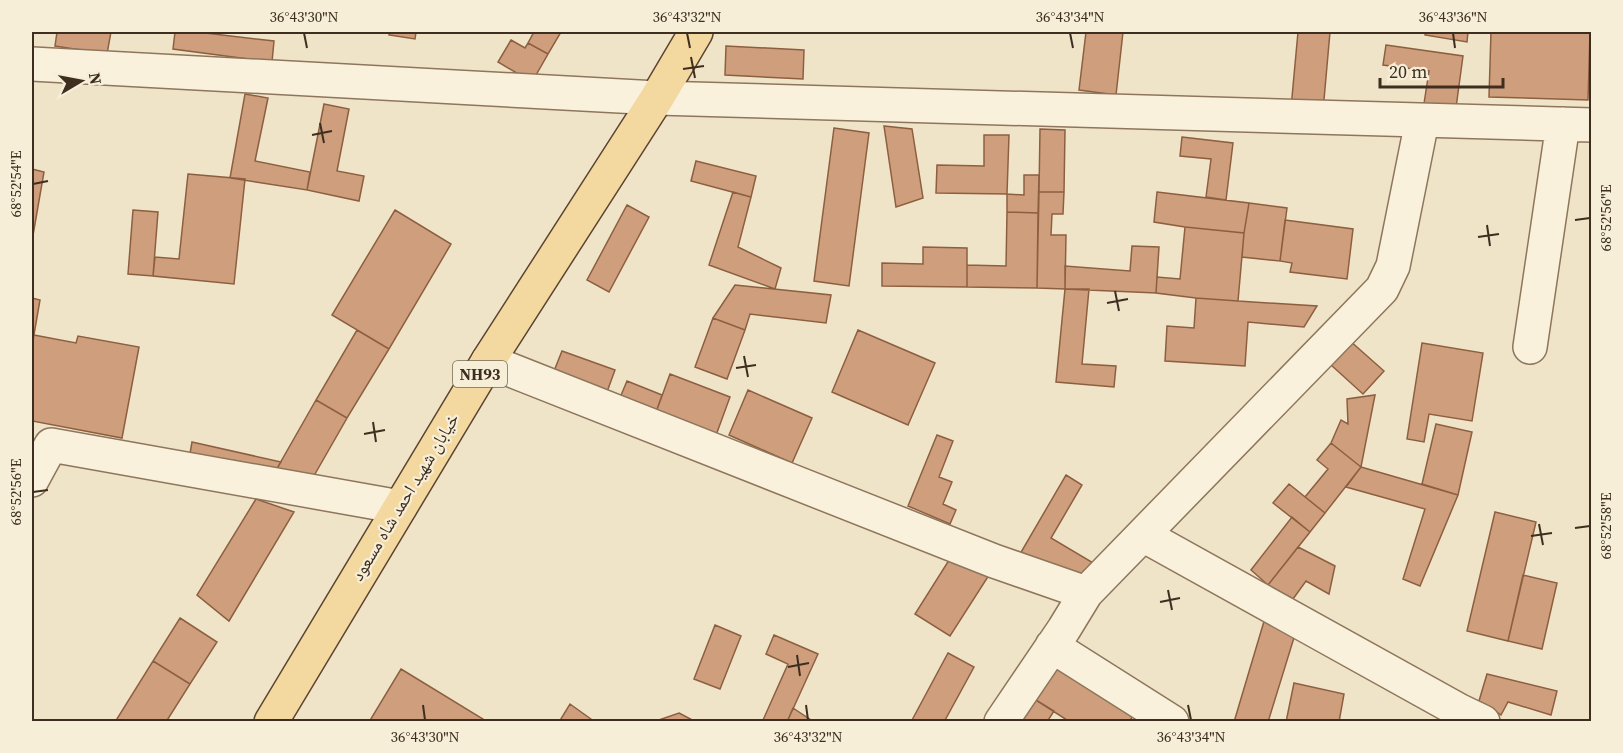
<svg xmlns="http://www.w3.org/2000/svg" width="1623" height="753" viewBox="0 0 1623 753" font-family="'Source Serif 4','Noto Naskh Arabic',serif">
<rect width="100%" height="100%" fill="#f0e4c8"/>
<path fill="#cf9f7d" stroke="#8d5f41" stroke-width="1.5" d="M 57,32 L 111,32 L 107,54 L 55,46 Z
M 175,32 L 197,32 L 274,41 L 272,62 L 173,49 Z
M 390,32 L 416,32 L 415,39 L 389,35 Z
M 534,32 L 561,32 L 548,54 L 528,43 Z
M 1086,32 L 1123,32 L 1116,95 L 1079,90 Z
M 1298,32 L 1330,32 L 1323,111 L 1291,108 Z
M 1426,32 L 1468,32 L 1467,42 L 1425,35 Z
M 1491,32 L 1590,32 L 1588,100 L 1489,97 Z
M 511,40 L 525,48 L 528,43 L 548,54 L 532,82 L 498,62 Z
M 1386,45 L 1463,56 L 1455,115 L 1423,110 L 1429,71 L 1383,65 Z
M 726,46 L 804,50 L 803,79 L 725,75 Z
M 245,94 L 268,98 L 255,161 L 310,172 L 307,190 L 230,178 Z
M 324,104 L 349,109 L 337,171 L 364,176 L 359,201 L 307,190 Z
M 884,126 L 912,129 L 923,198 L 896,207 Z
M 834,128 L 869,133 L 849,286 L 814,281 Z
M 1040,129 L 1065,130 L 1064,192 L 1039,192 Z
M 984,135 L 1009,135 L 1007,194 L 936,193 L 937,165 L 984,166 Z
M 1182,137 L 1233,143 L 1226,200 L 1206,197 L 1211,159 L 1180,156 Z
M 696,161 L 756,176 L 751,197 L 691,181 Z
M 32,169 L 44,172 L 32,241 Z
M 188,174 L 245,179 L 234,284 L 153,276 L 155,257 L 179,259 Z
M 1024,175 L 1039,175 L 1038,213 L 1007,212 L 1007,194 L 1024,195 Z
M 733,192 L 751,197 L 738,247 L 781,268 L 775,289 L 709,265 Z
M 1039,192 L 1064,192 L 1063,214 L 1052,214 L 1051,235 L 1066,235 L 1065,289 L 1037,288 Z
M 1157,192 L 1249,203 L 1244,233 L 1185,227 L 1154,222 Z
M 1249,203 L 1287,208 L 1280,261 L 1242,257 L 1244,233 Z
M 627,205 L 649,217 L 609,292 L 587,280 Z
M 133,210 L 158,212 L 153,276 L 128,274 Z
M 395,210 L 451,244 L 389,349 L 332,315 Z
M 1007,212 L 1038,213 L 1037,288 L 967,287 L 967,265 L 1006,266 Z
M 1285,220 L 1353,229 L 1347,279 L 1290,272 L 1292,263 L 1280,261 Z
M 1185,227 L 1244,233 L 1238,301 L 1196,298 L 1156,293 L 1157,277 L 1180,279 Z
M 1132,246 L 1159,247 L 1156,293 L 1065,289 L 1065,266 L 1130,271 Z
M 923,247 L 967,248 L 967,287 L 882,286 L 882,263 L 923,264 Z
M 735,285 L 831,295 L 826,323 L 750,314 L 745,330 L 713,318 Z
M 1065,289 L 1089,289 L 1082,364 L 1116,366 L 1114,387 L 1056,382 Z
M 32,298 L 40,300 L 32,346 Z
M 1196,298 L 1238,301 L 1317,306 L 1304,327 L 1248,322 L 1245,366 L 1165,361 L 1167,326 L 1194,328 Z
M 713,318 L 745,330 L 727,379 L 695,367 Z
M 357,330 L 389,349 L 347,418 L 316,400 Z
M 858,330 L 935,363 L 908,425 L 832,392 Z
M 1340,332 L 1384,371 L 1363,394 L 1320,355 Z
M 34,335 L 76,343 L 78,336 L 139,347 L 122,438 L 32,421 L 32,346 Z
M 1422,343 L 1483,353 L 1472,421 L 1429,414 L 1424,442 L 1407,439 Z
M 562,351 L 615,370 L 604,400 L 550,381 Z
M 670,374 L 730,397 L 715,438 L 655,415 Z
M 627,381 L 662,395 L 655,415 L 619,400 Z
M 748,390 L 812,418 L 792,463 L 729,435 Z
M 1375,395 L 1361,467 L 1331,443 L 1341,420 L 1348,424 L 1347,399 Z
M 316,400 L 347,418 L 307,488 L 271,479 Z
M 1436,424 L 1472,432 L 1458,495 L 1422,484 Z
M 937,435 L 953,441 L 939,477 L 952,482 L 943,504 L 956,510 L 950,524 L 908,506 Z
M 192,442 L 281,462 L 271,479 L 189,459 Z
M 1331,443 L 1361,467 L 1325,513 L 1305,497 L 1328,469 L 1317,460 Z
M 1361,467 L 1458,495 L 1420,586 L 1403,579 L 1425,509 L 1346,487 Z
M 1066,475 L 1082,485 L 1051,538 L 1095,564 L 1071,581 L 1020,554 Z
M 1289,484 L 1325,513 L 1310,532 L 1273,503 Z
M 256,499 L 294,512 L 229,621 L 197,595 Z
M 1495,512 L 1536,522 L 1508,641 L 1467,631 Z
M 1292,517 L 1310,532 L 1268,585 L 1251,570 Z
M 1298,547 L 1335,566 L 1329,594 L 1306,581 L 1293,599 L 1268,585 Z
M 956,549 L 991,572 L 950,636 L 915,614 Z
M 1523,575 L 1557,583 L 1542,649 L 1508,641 Z
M 180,618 L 217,642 L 190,684 L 153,661 Z
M 1265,618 L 1297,628 L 1268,722 L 1234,722 Z
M 715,625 L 741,636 L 720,689 L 694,679 Z
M 774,635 L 818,654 L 787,722 L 763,720 L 788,664 L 766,654 Z
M 948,653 L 974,667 L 944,722 L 911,722 Z
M 153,661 L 190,684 L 166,722 L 115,722 Z
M 1057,661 L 1136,711 L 1129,722 L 1070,722 L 1031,697 Z
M 401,669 L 483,719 L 482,722 L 369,722 Z
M 1487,674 L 1557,691 L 1551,715 L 1508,702 L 1501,715 L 1479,701 Z
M 1294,683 L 1344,694 L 1339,722 L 1286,722 Z
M 1031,697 L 1054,711 L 1047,722 L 1014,722 Z
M 570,704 L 595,722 L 559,722 Z
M 793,708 L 814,722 L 787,722 Z
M 679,713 L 696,722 L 653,722 Z"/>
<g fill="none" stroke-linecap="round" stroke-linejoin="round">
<g stroke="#8d765c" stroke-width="36">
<path id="street" d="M 32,64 L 657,98 L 1592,125
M 1530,347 L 1563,124
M 488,361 L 994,561 L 1086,593
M 32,480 L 51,445 L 400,507
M 1143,535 L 1460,711 L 1483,722
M 1052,646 L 1172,722
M 1001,722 L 1064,629 L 1086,593 L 1382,289 L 1393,266 L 1422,121"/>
</g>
<g stroke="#5b4430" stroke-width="36">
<path id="primary" d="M 271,722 L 488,361 L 657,98 L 696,32"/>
</g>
<use href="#street" stroke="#faf1dc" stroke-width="33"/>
<use href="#primary" stroke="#f3d9a0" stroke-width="33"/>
</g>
<path fill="none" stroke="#3d2e20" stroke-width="2" d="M 304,33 L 307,48M 687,33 L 690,48M 1070,33 L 1073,48M 1453,33 L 1455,48M 691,57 L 695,78M 683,69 L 704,66M 320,123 L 324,143M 312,135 L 332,131M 33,184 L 48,181M 1575,220 L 1590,218M 1487,225 L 1490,246M 1478,237 L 1499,234M 1115,291 L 1119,311M 1107,303 L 1128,299M 744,356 L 748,377M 736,368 L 756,365M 373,422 L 376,442M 364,434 L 385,430M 33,492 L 48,490M 1539,524 L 1543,545M 1575,528 L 1590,526M 1531,536 L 1552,533M 1168,590 L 1172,610M 1160,602 L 1180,598M 797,655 L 800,676M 788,667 L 809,663M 423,705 L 425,720M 806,705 L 808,720M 1188,705 L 1191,720"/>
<g text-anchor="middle" stroke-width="4.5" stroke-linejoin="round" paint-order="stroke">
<rect fill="#f7eed8" stroke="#756857" stroke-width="1.5" x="453" y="361" width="54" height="26" rx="4.5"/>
<g font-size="16" font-weight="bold" fill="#3d2e20">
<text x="480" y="380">NH93</text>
</g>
<g font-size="18" fill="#3d2e20" stroke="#f7eed8">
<text transform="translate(405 497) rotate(-59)" y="6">خیابان شهید احمد شاه مسعود</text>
</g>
</g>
<rect width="1623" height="753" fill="none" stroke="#f7eed8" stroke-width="66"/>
<g transform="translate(81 81) rotate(80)" stroke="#f7eed8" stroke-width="4.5" paint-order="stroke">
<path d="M0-4.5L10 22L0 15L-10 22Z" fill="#3d2e20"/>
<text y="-9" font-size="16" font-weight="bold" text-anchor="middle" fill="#3d2e20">N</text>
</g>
<path d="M1380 78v9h123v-9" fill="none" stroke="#3d2e20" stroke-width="3"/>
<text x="1389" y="78" font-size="18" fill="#3d2e20" stroke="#f7eed8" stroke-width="4.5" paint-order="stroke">20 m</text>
<rect x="33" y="33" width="1557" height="687" fill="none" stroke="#3d2e20" stroke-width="2"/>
<g font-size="15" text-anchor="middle" fill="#3d2e20">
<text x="304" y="22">36°43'30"N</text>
<text x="687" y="22">36°43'32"N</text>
<text x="1070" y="22">36°43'34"N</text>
<text x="1453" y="22">36°43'36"N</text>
<text transform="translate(16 184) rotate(-90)" y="5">68°52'54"E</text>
<text transform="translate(1606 218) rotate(-90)" y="5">68°52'56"E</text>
<text transform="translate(16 492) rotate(-90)" y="5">68°52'56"E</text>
<text transform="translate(1606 526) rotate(-90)" y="5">68°52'58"E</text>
<text x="425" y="742">36°43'30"N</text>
<text x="808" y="742">36°43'32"N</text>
<text x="1191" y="742">36°43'34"N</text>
</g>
</svg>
